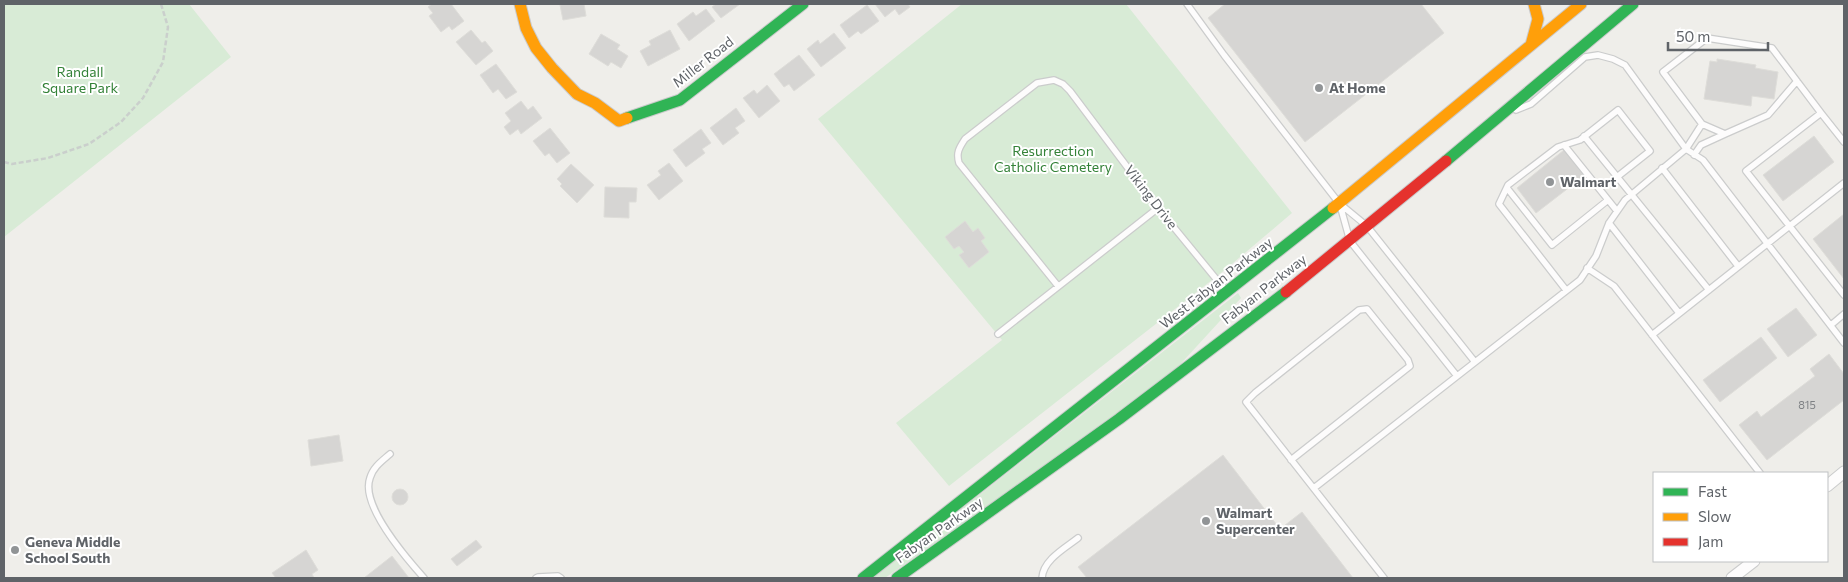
<svg xmlns="http://www.w3.org/2000/svg" width="1848" height="582" viewBox="0 0 1848 582" font-family="Commissioner,sans-serif">
<rect width="100%" height="100%" fill="#efeeea"/>
<path fill="#d8ebd6" d="M 4,4 L 189,4 L 231,57 L 4,237 Z
M 962,4 L 1126,4 L 1292,213 L 1226,269 L 949,486 L 896,423 L 1002,340 L 818,119 Z
M 1238,293 L 1241,298 L 1164,382 L 885,578 L 873,578 Z"/>
<path fill="#d6d5d3" stroke="#deddd9" d="M 432,4 L 451,4 L 464,21 L 452,30 L 449,26 L 441,32 L 429,16 L 433,13 L 428,7 Z
M 565,4 L 584,4 L 586,16 L 563,20 L 560,5 Z
M 716,4 L 740,4 L 721,18 L 712,7 Z
M 875,4 L 908,4 L 910,7 L 899,15 L 895,9 L 885,17 Z
M 1225,4 L 1421,4 L 1444,33 L 1305,142 L 1208,18 Z
M 867,5 L 879,21 L 861,34 L 858,31 L 849,38 L 840,25 Z
M 706,9 L 715,21 L 689,41 L 677,24 L 693,12 L 696,16 Z
M 471,30 L 482,43 L 485,41 L 493,51 L 476,65 L 456,42 Z
M 670,30 L 680,49 L 648,66 L 640,51 L 651,45 L 649,41 Z
M 834,33 L 846,48 L 821,67 L 807,49 L 818,40 L 820,44 Z
M 601,34 L 620,45 L 617,49 L 628,56 L 621,68 L 611,62 L 608,66 L 589,54 Z
M 799,55 L 815,75 L 794,91 L 789,84 L 784,87 L 774,74 Z
M 1717,59 L 1756,65 L 1755,68 L 1778,72 L 1774,99 L 1752,96 L 1751,106 L 1704,99 L 1710,61 L 1717,62 Z
M 496,64 L 517,92 L 506,99 L 498,89 L 493,93 L 480,75 Z
M 767,85 L 780,101 L 759,118 L 743,98 L 754,90 L 757,94 Z
M 521,101 L 528,110 L 533,106 L 542,118 L 521,134 L 518,129 L 510,135 L 504,127 L 511,121 L 505,113 Z
M 736,108 L 745,121 L 735,128 L 739,133 L 723,145 L 710,128 Z
M 550,128 L 570,153 L 557,163 L 549,153 L 545,156 L 533,141 Z
M 701,129 L 711,143 L 702,149 L 705,153 L 686,167 L 673,150 Z
M 1814,136 L 1834,162 L 1783,201 L 1763,175 Z
M 1564,150 L 1584,176 L 1536,213 L 1517,188 Z
M 669,163 L 683,181 L 659,200 L 647,185 L 661,175 L 658,171 Z
M 571,164 L 594,185 L 577,203 L 560,186 L 562,184 L 557,179 Z
M 605,187 L 637,188 L 636,202 L 629,202 L 629,218 L 604,217 Z
M 1844,214 L 1844,279 L 1813,239 Z
M 965,221 L 973,232 L 978,228 L 985,238 L 981,241 L 989,252 L 969,268 L 959,255 L 964,252 L 959,246 L 954,249 L 945,237 Z
M 1796,308 L 1817,335 L 1788,357 L 1767,329 Z
M 1761,337 L 1777,358 L 1720,402 L 1703,380 Z
M 1829,354 L 1844,374 L 1844,400 L 1767,460 L 1739,425 L 1757,411 L 1761,417 L 1815,376 L 1810,369 Z
M 339,435 L 343,461 L 311,466 L 308,440 Z
M 1223,455 L 1280,529 L 1302,512 L 1353,578 L 1087,578 L 1078,567 Z
M392 497a8 8 0 1 1 16 0a8 8 0 1 1-16 0Z
M 476,540 L 482,547 L 457,566 L 451,559 Z
M 306,550 L 318,570 L 312,574 L 314,578 L 276,578 L 272,573 Z
M 392,556 L 409,578 L 364,578 Z"/>
<g fill="none" stroke-linecap="round" stroke-linejoin="round">
<g stroke="#cbcccc" stroke-width="8">
<path id="lane" d="M 1187,4 L 1224,55 L 1339,203 L 1367,226 L 1475,362
M 1797,81 L 1768,115 L 1725,134 L 1702,124 L 1663,72 L 1707,38 L 1772,48 L 1821,113
M 1516,110 L 1531,104 L 1585,57 L 1598,55 L 1613,59 L 1625,65 L 1686,149 L 1703,160 L 1844,343
M 1584,136 L 1709,290
M 1844,142 L 1821,113 L 1746,171 L 1844,295
M 1564,145 L 1617,211
M 1694,155 L 1701,145 L 1725,134
M 1662,168 L 1738,266
M 1507,188 L 1552,245 L 1608,200
M 1340,205 L 1350,241 L 1457,376
M 1609,223 L 1679,313
M 1587,268 L 1614,286 L 1760,473
M 1058,286 L 959,163 C 956,153 959,148 965,139 L 1037,83 L 1054,80 L 1063,84 L 1070,91 L 1158,208 L 1226,291
M 1566,290 L 1499,204 L 1508,185 L 1558,147 L 1580,140 L 1618,110 L 1650,151 L 1617,177
M 1831,325 L 1844,314
M 998,334 L 1158,208
M 1652,335 L 1844,183
M 390,454 C 382,461 373,467 370,478 C 360,505 407,559 424,578
M 1291,460 L 1410,366 L 1408,360 L 1367,309 L 1359,310 L 1255,393 L 1246,402 L 1384,578
M 1314,488 L 1580,280 L 1596,256 L 1609,223 L 1625,200 L 1686,149 L 1702,124
M 536,578 L 538,577 L 558,576 L 561,578
M 1042,578 C 1043,560 1065,548 1078,538"/>
</g>
<g stroke="#cbcccc" stroke-width="13">
<path id="street" d="M 1827,486 L 1844,472
M 1732,578 L 1754,561"/>
</g>
<g stroke="#cacacb" stroke-width="13">
<path id="fast" d="M 627,118 L 680,100 L 803,4
M 1446,161 L 1633,4
M 863,578 L 1333,208
M 897,578 L 1119,419 L 1286,292"/>
</g>
<g stroke="#cacacb" stroke-width="13">
<path id="slow" d="M 520,4 L 526,28 L 536,48 L 552,68 L 577,94 L 595,103 L 619,121 L 627,118
M 1531,45 L 1538,19 L 1534,4
M 1333,208 L 1581,4"/>
</g>
<g stroke="#cacacb" stroke-width="13">
<path id="jam" d="M 1286,292 L 1446,161"/>
</g>
<path stroke="#cacfcc" stroke-width="2.5" stroke-dasharray="5 2.5" stroke-linecap="butt" d="M 4,162 L 12,164 L 48,158 L 89,144 L 121,122 L 143,98 L 163,62 L 168,27 L 161,4"/>
<use href="#lane" stroke="#fdfcfc" stroke-width="5.5"/>
<use href="#street" stroke="#fdfcfc" stroke-width="11"/>
<use href="#fast" stroke="#30b455" stroke-width="11"/>
<use href="#slow" stroke="#ff9f0a" stroke-width="11"/>
<use href="#jam" stroke="#e5322d" stroke-width="11"/>
</g>
<g fill="#919496" stroke="#fff" stroke-width="2">
<circle cx="1319" cy="88" r="5"/>
<circle cx="1550" cy="182" r="5"/>
<circle cx="1206" cy="521" r="5"/>
<circle cx="15" cy="550" r="5"/>
</g>
<g text-anchor="middle" stroke-width="4" stroke-linejoin="round" paint-order="stroke">
<g font-size="11" fill="#7e8184">
<text x="1807" y="409">815</text>
</g>
<g font-size="14" fill="#5f6368" stroke="#fff">
<text transform="translate(703 62) rotate(-38)" y="5">Miller Road</text>
<text transform="translate(1151 197) rotate(52)" y="5">Viking Drive</text>
<text transform="translate(1216 283) rotate(-38)" y="5">West Fabyan Parkway</text>
<text transform="translate(1264 289) rotate(-38)" y="5">Fabyan Parkway</text>
<text transform="translate(939 530) rotate(-35)" y="5">Fabyan Parkway</text>
</g>
<g font-size="14" fill="#348238" stroke="#fff">
<text x="80" y="77">Randall<tspan x="80" dy="16">Square Park</tspan></text>
<text x="1053" y="156">Resurrection<tspan x="1053" dy="16">Catholic Cemetery</tspan></text>
</g>
<g font-size="14" font-weight="bold" fill="#5f6368" stroke="#fff" text-anchor="start">
<text x="1329" y="93">At Home</text>
<text x="1560" y="187">Walmart</text>
<text x="1216" y="518">Walmart<tspan x="1216" dy="16">Supercenter</tspan></text>
<text x="25" y="547">Geneva Middle<tspan x="25" dy="16">School South</tspan></text>
</g>
</g>
<rect width="1848" height="582" fill="none" stroke="#5f6368" stroke-width="10"/>
<rect x="1653" y="472" width="175" height="90" fill="#ffffff" stroke="#bfc1c3"/>
<rect x="1663" y="488" width="25" height="8" fill="#30b455" stroke="#bfc1c3"/>
<text x="1698" y="497" font-size="15" fill="#5f6368">Fast</text>
<rect x="1663" y="513" width="25" height="8" fill="#ff9f0a" stroke="#bfc1c3"/>
<text x="1698" y="522" font-size="15" fill="#5f6368">Slow</text>
<rect x="1663" y="538" width="25" height="8" fill="#e5322d" stroke="#bfc1c3"/>
<text x="1698" y="547" font-size="15" fill="#5f6368">Jam</text>
<path d="M1668 42v8h100v-8" fill="none" stroke="#5f6368" stroke-width="2.5"/>
<text x="1676" y="42" font-size="15" fill="#5f6368" stroke="#ffffff" stroke-width="4" paint-order="stroke">50 m</text>
</svg>
